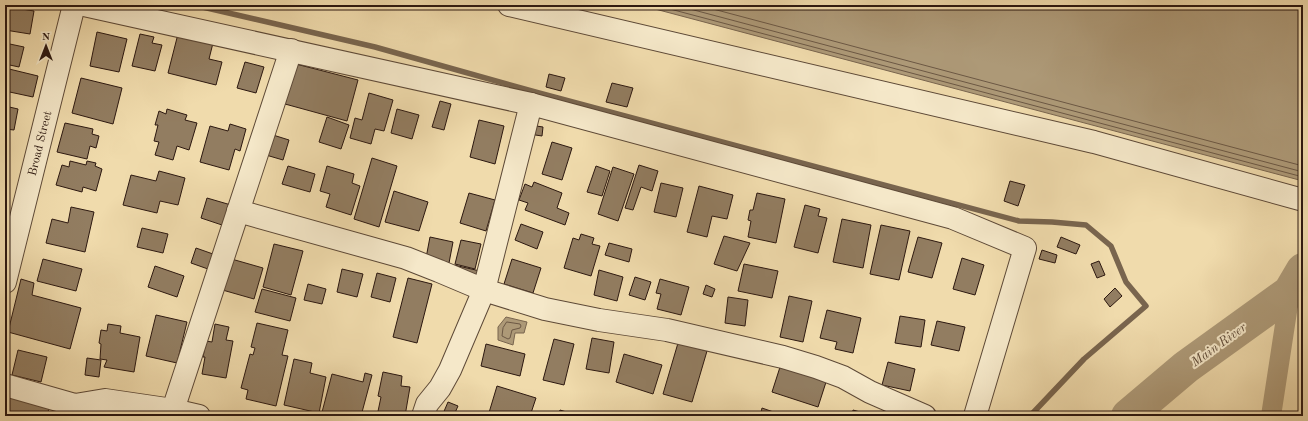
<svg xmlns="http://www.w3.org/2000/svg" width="1308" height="421" viewBox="0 0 1308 421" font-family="'Old Standard TT',serif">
<rect width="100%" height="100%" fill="#f0dbac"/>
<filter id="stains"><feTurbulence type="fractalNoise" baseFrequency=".005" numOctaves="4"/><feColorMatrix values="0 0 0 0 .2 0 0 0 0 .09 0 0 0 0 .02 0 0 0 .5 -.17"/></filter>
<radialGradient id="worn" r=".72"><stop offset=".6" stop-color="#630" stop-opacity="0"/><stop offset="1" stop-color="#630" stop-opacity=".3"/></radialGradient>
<path fill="#ad9977" stroke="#79654e" d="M 640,5 L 1303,5 L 1303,181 Z
M 506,317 L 527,322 L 524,333 L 515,333 L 513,345 L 498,340 L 498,327 Z"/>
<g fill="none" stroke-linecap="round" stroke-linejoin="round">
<path stroke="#6c5844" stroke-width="1" d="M 655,5 L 1303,177
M 675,5 L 1303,172
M 698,5 L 1303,166
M 507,322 L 520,324 L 521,326 L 520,328 L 512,330 L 510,338 L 508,339 L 502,336 L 503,328 Z"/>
<path stroke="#79654e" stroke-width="5.5" d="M 194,5 L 375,47 L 539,93 L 1019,221 L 1052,222 L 1086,225 L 1111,246 L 1126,282 L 1146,306 L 1084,359 L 1030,416"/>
<path stroke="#ad9977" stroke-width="20" d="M 1271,416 L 1290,292"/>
<path stroke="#ad9977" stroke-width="34" d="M 1128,416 L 1186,367 L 1290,292 L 1303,270"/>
</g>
<path fill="#927d61" stroke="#2c1810" d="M 5,5 L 10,5 L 10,7 L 34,11 L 30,34 L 5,30 Z
M 179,30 L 214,39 L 209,59 L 222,62 L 216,85 L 168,73 Z
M 97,32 L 127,39 L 119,72 L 90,66 Z
M 140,34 L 154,37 L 152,43 L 162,45 L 155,71 L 132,66 Z
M 5,43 L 24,47 L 19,67 L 5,64 Z
M 245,62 L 264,67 L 256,93 L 237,88 Z
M 296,64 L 358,80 L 347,121 L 285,104 Z
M 5,68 L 38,76 L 33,97 L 5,91 Z
M 549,74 L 565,78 L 561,91 L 546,87 Z
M 81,78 L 122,88 L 113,124 L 72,113 Z
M 612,83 L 633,88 L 627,107 L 606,102 Z
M 369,93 L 393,100 L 384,131 L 375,129 L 371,144 L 350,138 L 355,118 L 362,120 Z
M 440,101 L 451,104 L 444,130 L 432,127 Z
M 5,106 L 18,109 L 14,130 L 5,129 Z
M 167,109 L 187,115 L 185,120 L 197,123 L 189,150 L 177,146 L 173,160 L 155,155 L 159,142 L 154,141 L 158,125 L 155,125 L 159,111 L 166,114 Z
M 397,109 L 419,115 L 412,139 L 391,133 Z
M 327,117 L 349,125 L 341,149 L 319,142 Z
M 479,120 L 504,126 L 495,164 L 470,157 Z
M 65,123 L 93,129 L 92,134 L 99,136 L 96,148 L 90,146 L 87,159 L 57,152 Z
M 230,124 L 246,129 L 240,151 L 235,149 L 229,170 L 200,162 L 210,126 L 228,131 Z
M 530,125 L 543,127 L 542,136 L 529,134 Z
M 273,135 L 289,140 L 283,160 L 266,155 Z
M 552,142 L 572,148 L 562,180 L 542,174 Z
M 372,158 L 397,166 L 379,227 L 354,219 Z
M 70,161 L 86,165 L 87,161 L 96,163 L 95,166 L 102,169 L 96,191 L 83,187 L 82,192 L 56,185 L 62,165 L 69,167 Z
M 639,165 L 658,171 L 652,191 L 641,187 L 633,210 L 625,208 Z
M 288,166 L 315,174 L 310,192 L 282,184 Z
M 327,166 L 354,174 L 352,183 L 360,186 L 351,215 L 326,207 L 330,194 L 320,191 Z
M 596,166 L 610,171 L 602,196 L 587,192 Z
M 613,167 L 634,174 L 618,221 L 598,214 Z
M 159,171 L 185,178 L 178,205 L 160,201 L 157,213 L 123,205 L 131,175 L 156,181 Z
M 1010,181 L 1025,185 L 1018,206 L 1004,201 Z
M 534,182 L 562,193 L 557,208 L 569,213 L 565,225 L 525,210 L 528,203 L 519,200 L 525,184 L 532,187 Z
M 661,183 L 683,188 L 676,217 L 654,212 Z
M 699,186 L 733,195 L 727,219 L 712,216 L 707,237 L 687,232 Z
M 394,191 L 428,202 L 419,231 L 385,222 Z
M 469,193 L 495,200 L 486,231 L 460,223 Z
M 757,193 L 785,199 L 776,243 L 748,237 L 751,221 L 748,220 L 750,210 L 753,210 Z
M 207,198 L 231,205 L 225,226 L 201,218 Z
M 805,205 L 820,209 L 818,216 L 827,218 L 818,253 L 794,247 Z
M 71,207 L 94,212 L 85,252 L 46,243 L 52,219 L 68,223 Z
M 842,219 L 871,225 L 863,268 L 833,262 Z
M 521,224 L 543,232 L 537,249 L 515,240 Z
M 881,225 L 910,231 L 899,280 L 870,274 Z
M 142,228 L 168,234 L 163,253 L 137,247 Z
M 581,234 L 594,238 L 592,244 L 600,246 L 591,276 L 564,268 L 573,238 L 579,240 Z
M 724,236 L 750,243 L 737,271 L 714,264 Z
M 430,237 L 453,242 L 449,263 L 426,258 Z
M 918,237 L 942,243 L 932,278 L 908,272 Z
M 1061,237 L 1080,245 L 1076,254 L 1057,247 Z
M 461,240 L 481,244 L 475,269 L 455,264 Z
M 609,243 L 632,249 L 629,262 L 605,255 Z
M 274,244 L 303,251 L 291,295 L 263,287 Z
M 196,248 L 213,254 L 208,269 L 191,263 Z
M 1042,250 L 1057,255 L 1055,263 L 1039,259 Z
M 228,258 L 263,268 L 254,299 L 219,289 Z
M 962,258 L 984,265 L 975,295 L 953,289 Z
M 43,259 L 82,269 L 76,291 L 37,281 Z
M 512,259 L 541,268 L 533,293 L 504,284 Z
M 1099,261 L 1105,275 L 1097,278 L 1091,264 Z
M 744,264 L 778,271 L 772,298 L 738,291 Z
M 454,265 L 480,271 L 477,280 L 452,274 Z
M 155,266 L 184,276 L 177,297 L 148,287 Z
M 342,269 L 363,274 L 357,297 L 337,292 Z
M 599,270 L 623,277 L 617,301 L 594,295 Z
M 377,273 L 396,278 L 390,302 L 371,297 Z
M 635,277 L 651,282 L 645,300 L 629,295 Z
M 408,278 L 432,284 L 417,343 L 393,337 Z
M 21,279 L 34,283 L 32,295 L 81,308 L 70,349 L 8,332 Z
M 660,279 L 689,287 L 681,315 L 657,309 L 661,294 L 656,293 Z
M 308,284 L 326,289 L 322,304 L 304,300 Z
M 706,285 L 715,289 L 712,297 L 703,294 Z
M 1115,288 L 1122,296 L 1110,307 L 1104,299 Z
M 262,289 L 296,298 L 290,321 L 255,312 Z
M 789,296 L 812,301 L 803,342 L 780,337 Z
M 728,297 L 748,300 L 745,326 L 725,323 Z
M 827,310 L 861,318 L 853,353 L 835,349 L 837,342 L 820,338 Z
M 156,315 L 187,322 L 177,363 L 146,356 Z
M 900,316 L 925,320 L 921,347 L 895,343 Z
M 937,321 L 965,327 L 959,351 L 931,345 Z
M 257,323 L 288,330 L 282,355 L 288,356 L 276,406 L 246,399 L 248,390 L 241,388 L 250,354 L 253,355 L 255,348 L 251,347 Z
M 108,324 L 121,326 L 120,333 L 140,337 L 134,372 L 104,367 L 107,360 L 100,359 L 101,344 L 99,343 L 101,330 L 107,331 Z
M 215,324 L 229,327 L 226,340 L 233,341 L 226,378 L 202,374 L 205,357 L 203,357 L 206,341 L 212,342 Z
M 592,338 L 614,342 L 609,373 L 586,369 Z
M 554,339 L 574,344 L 564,385 L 543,380 Z
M 678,343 L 707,351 L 692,402 L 663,394 Z
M 486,344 L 525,354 L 520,376 L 481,366 Z
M 18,350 L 47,357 L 41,382 L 12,375 Z
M 624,354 L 662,365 L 653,394 L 616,382 Z
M 87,358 L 101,360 L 99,377 L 85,375 Z
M 294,359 L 312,363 L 310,373 L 326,377 L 319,413 L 284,405 Z
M 888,362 L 915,369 L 910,391 L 882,385 Z
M 781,364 L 827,379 L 818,407 L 772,392 Z
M 383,372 L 402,376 L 401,386 L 410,387 L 405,416 L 377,416 L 381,397 L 378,396 Z
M 365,373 L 372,375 L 361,416 L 321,416 L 332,374 L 363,382 Z
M 497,386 L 536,398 L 530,416 L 488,416 Z
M 5,393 L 50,404 L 47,416 L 5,416 Z
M 448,402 L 458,406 L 454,415 L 456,416 L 442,416 Z
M 762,408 L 785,416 L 760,416 Z
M 560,410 L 573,414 L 572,416 L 558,416 Z
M 853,410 L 874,416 L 852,416 Z"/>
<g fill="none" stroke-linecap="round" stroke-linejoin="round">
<g stroke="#5d4937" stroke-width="24">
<g id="minor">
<path d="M 84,5 L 531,104 L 953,218 L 1025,248 L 975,416"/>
<path d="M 509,5 L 1094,142 L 1303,200"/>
<path d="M 238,211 L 406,258 L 439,271 L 484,290 L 545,309 L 599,320 L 667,330 L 783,357 L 816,367 L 843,377 L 870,392 L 925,416"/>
<path id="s1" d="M 5,282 L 74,5"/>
<path d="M 5,385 L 75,405 L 105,400 L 173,410 L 199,416"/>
<path d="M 171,416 L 291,50"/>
<path d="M 423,416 L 427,404 L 440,388 L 450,370 L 484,290 L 531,104"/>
</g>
</g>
<use href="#minor" stroke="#f5e8c9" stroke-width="22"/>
</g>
<g text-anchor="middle" stroke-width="4" stroke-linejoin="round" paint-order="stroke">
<g font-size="12" fill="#2c1810" stroke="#f5e8c9">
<text dy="4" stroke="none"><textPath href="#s1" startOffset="143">Broad Street</textPath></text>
</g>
<g font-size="13" font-style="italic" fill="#604c39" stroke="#f5e8c9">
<text transform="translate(1218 344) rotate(-36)" y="5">Main River</text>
</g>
</g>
<rect width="1308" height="421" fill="none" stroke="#f0dbac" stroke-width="20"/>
<rect x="6" y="6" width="1296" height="409" fill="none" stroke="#2c1810" stroke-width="2"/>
<rect x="10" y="10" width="1288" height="401" fill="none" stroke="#2c1810"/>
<g transform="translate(46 46)" stroke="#f5e8c9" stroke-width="3" paint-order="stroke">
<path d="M0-3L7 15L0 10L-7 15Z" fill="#2c1810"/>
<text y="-6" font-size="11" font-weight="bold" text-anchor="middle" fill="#2c1810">N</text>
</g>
<rect width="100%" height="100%" filter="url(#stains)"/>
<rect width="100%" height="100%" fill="url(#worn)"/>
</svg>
